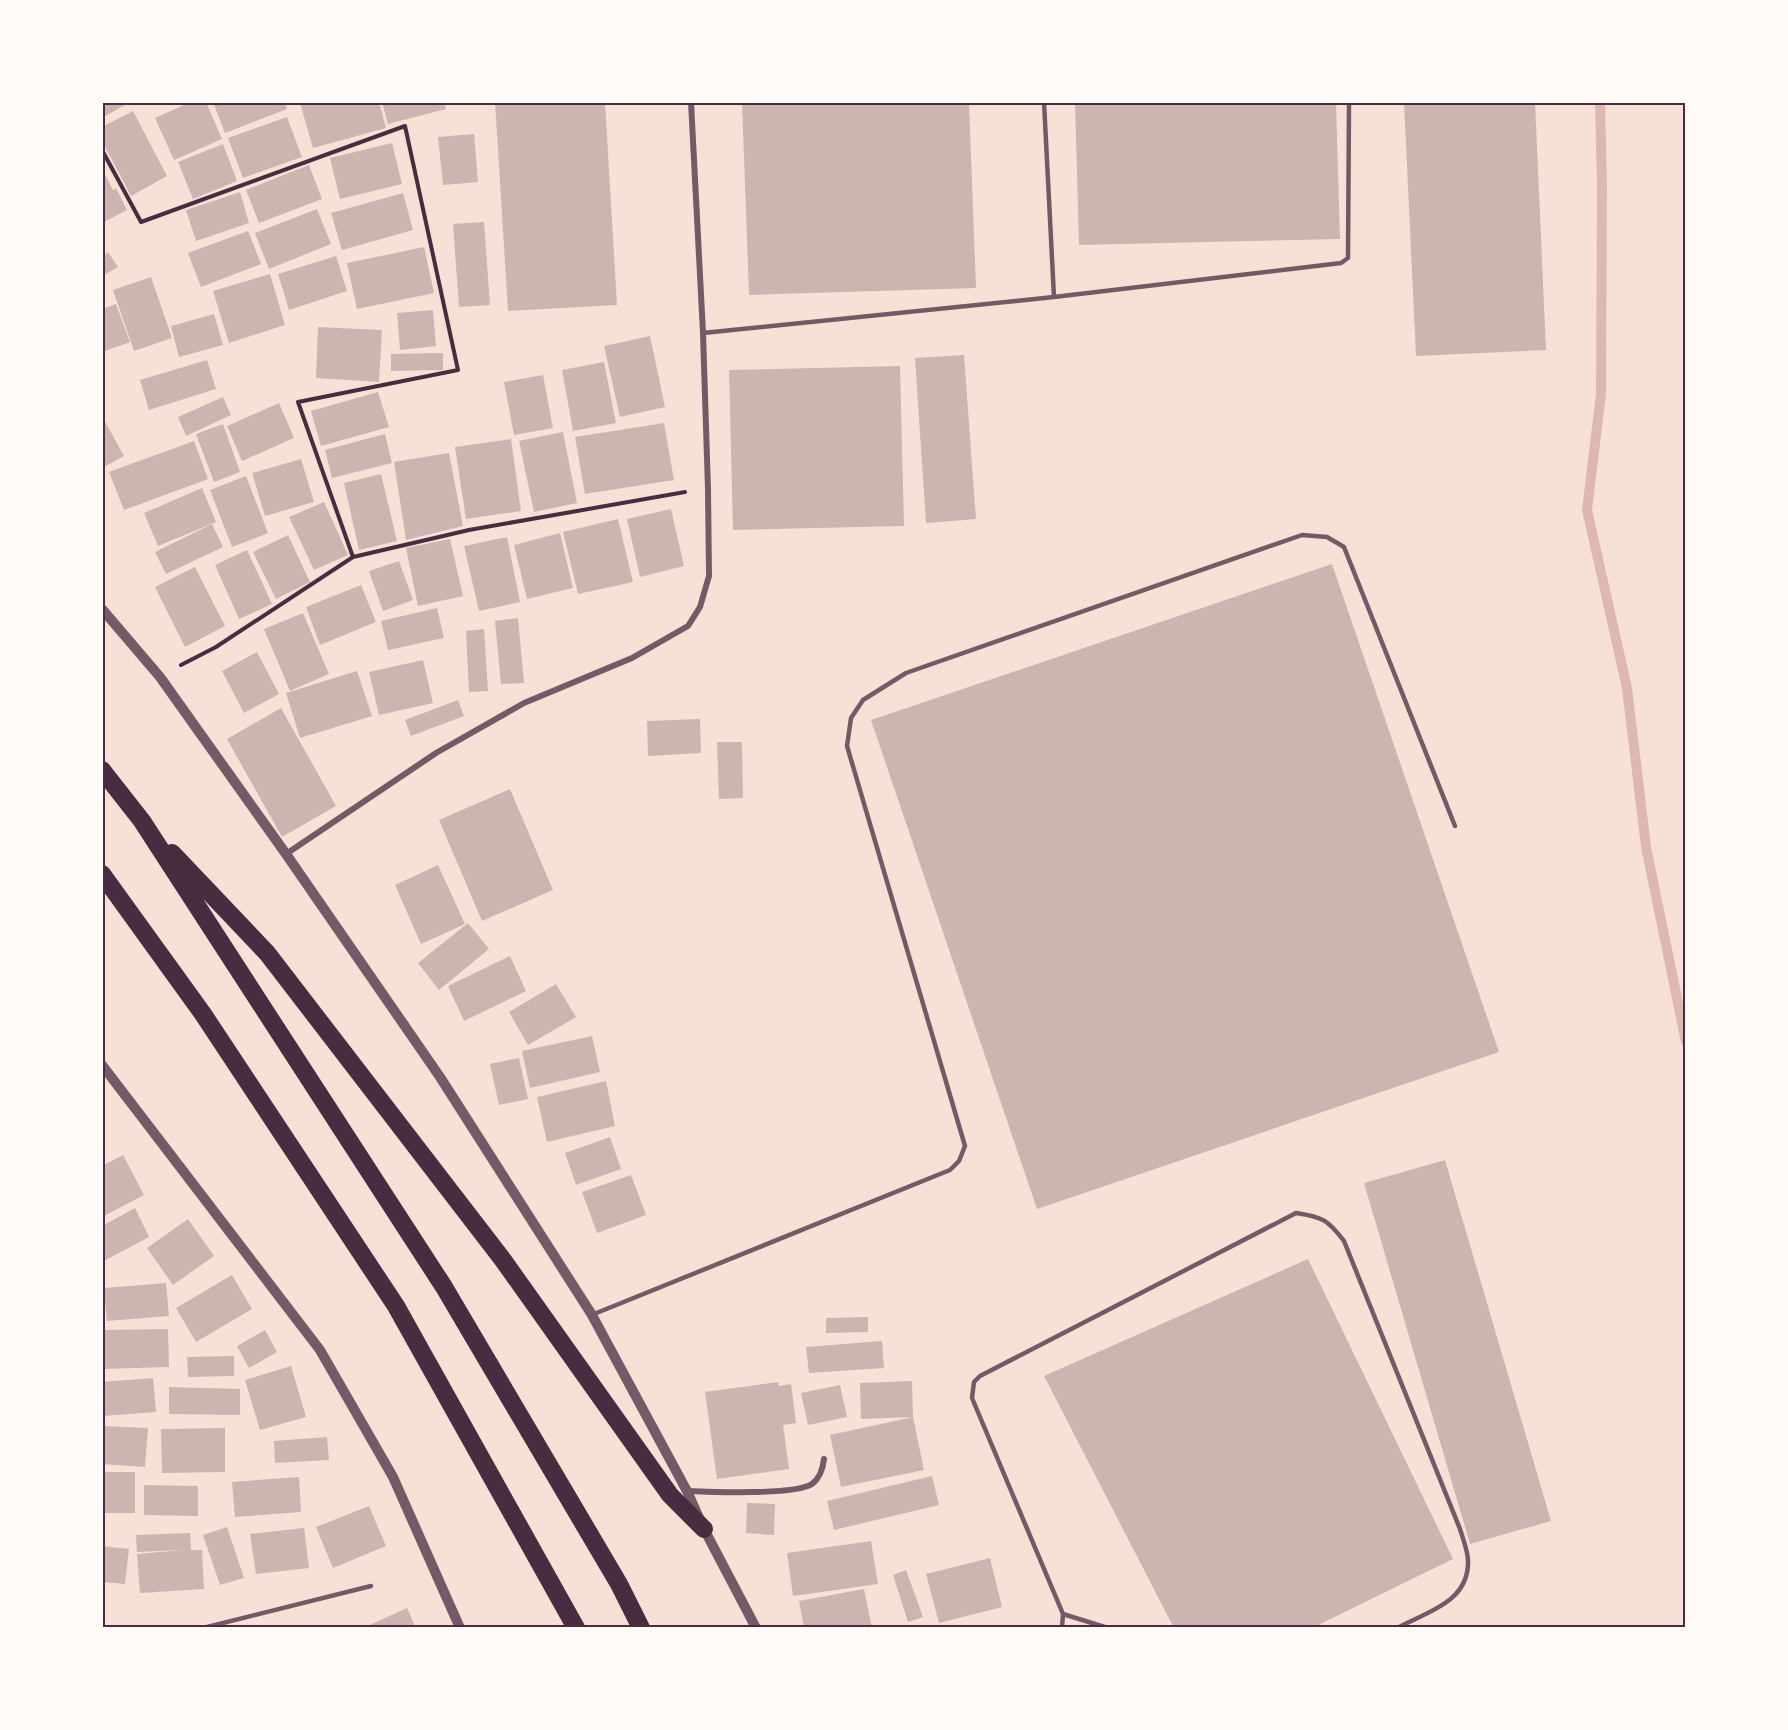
<svg xmlns="http://www.w3.org/2000/svg" width="1788" height="1730" viewBox="0 0 1788 1730" font-family="Mulish,sans-serif">
<rect width="100%" height="100%" fill="#f7e1d7"/>
<g fill="none" stroke-linecap="round" stroke-linejoin="round">
<path stroke="#dcb8b0" stroke-width="10" d="M 1600,102 L 1602,187 L 1601,394 L 1587,510 L 1627,688 L 1646,847 L 1686,1042"/>
</g>
<path fill="#ccb4b1" d="M 102,102 L 130,102 L 102,118 Z
M 191,102 L 206,102 L 222,139 L 174,160 L 155,118 Z
M 213,102 L 285,102 L 287,109 L 225,133 Z
M 304,102 L 379,102 L 386,128 L 313,148 L 300,103 Z
M 382,102 L 444,102 L 446,109 L 388,124 Z
M 495,102 L 605,102 L 617,305 L 508,311 Z
M 742,102 L 969,102 L 976,288 L 749,295 Z
M 1075,102 L 1336,102 L 1340,239 L 1079,245 Z
M 1404,102 L 1535,102 L 1546,350 L 1416,356 Z
M 133,111 L 167,176 L 131,196 L 102,141 L 102,127 Z
M 287,117 L 302,157 L 243,178 L 228,138 Z
M 474,134 L 478,182 L 443,185 L 438,137 Z
M 392,143 L 402,184 L 340,199 L 330,158 Z
M 223,144 L 237,181 L 193,199 L 178,162 Z
M 309,165 L 322,199 L 259,223 L 246,190 Z
M 102,169 L 113,190 L 116,188 L 127,210 L 102,223 Z
M 240,192 L 249,223 L 196,241 L 186,210 Z
M 403,193 L 413,230 L 342,250 L 331,213 Z
M 317,209 L 331,244 L 269,269 L 255,233 Z
M 484,222 L 490,305 L 459,307 L 453,224 Z
M 248,231 L 261,264 L 201,287 L 188,253 Z
M 424,247 L 434,293 L 357,309 L 347,263 Z
M 108,252 L 118,267 L 102,276 L 102,256 Z
M 336,256 L 347,291 L 289,310 L 278,274 Z
M 270,274 L 285,325 L 229,343 L 213,291 Z
M 151,277 L 172,338 L 134,351 L 113,290 Z
M 116,304 L 130,342 L 102,352 L 102,309 Z
M 433,310 L 436,346 L 400,350 L 397,313 Z
M 214,314 L 223,345 L 179,357 L 171,326 Z
M 318,327 L 382,330 L 379,382 L 316,378 Z
M 650,336 L 665,407 L 620,417 L 604,346 Z
M 443,353 L 443,370 L 391,371 L 391,354 Z
M 964,355 L 976,519 L 926,523 L 915,358 Z
M 207,360 L 216,389 L 149,410 L 140,380 Z
M 604,362 L 616,423 L 573,431 L 562,370 Z
M 900,366 L 904,526 L 733,530 L 729,370 Z
M 543,375 L 553,428 L 514,435 L 504,382 Z
M 378,392 L 389,427 L 321,446 L 311,411 Z
M 223,397 L 231,415 L 186,436 L 178,417 Z
M 279,403 L 294,438 L 242,461 L 227,426 Z
M 102,416 L 124,456 L 102,468 Z
M 664,423 L 674,480 L 585,494 L 575,437 Z
M 223,424 L 240,472 L 214,482 L 196,434 Z
M 563,432 L 577,503 L 534,512 L 519,441 Z
M 385,434 L 392,463 L 332,478 L 325,450 Z
M 511,439 L 521,511 L 466,519 L 455,447 Z
M 194,441 L 208,479 L 124,510 L 109,472 Z
M 449,453 L 463,526 L 406,540 L 394,462 Z
M 301,459 L 314,502 L 265,516 L 252,473 Z
M 381,474 L 397,541 L 359,550 L 344,483 Z
M 246,476 L 268,533 L 232,547 L 210,490 Z
M 202,488 L 216,522 L 158,546 L 144,513 Z
M 324,502 L 348,555 L 314,570 L 289,517 Z
M 671,509 L 684,566 L 640,577 L 627,519 Z
M 618,519 L 633,582 L 578,594 L 563,532 Z
M 212,524 L 223,547 L 166,574 L 155,552 Z
M 560,533 L 573,588 L 527,599 L 514,545 Z
M 288,535 L 310,582 L 276,599 L 253,552 Z
M 507,537 L 520,602 L 479,611 L 464,546 Z
M 450,539 L 463,596 L 418,606 L 406,548 Z
M 247,550 L 272,604 L 239,619 L 215,565 Z
M 399,561 L 413,600 L 383,611 L 369,571 Z
M 1332,564 L 1499,1052 L 1037,1209 L 871,720 Z
M 195,567 L 225,626 L 185,647 L 155,587 Z
M 361,585 L 376,622 L 320,645 L 306,607 Z
M 437,608 L 444,638 L 388,650 L 381,621 Z
M 303,613 L 329,674 L 290,691 L 264,629 Z
M 518,618 L 524,683 L 501,684 L 495,621 Z
M 484,629 L 488,691 L 469,692 L 466,631 Z
M 257,652 L 279,694 L 244,713 L 222,671 Z
M 423,660 L 433,703 L 379,715 L 369,672 Z
M 357,671 L 372,716 L 300,738 L 286,693 Z
M 458,700 L 464,716 L 411,736 L 405,720 Z
M 281,708 L 336,806 L 282,837 L 227,739 Z
M 700,719 L 701,753 L 648,756 L 647,721 Z
M 717,742 L 742,742 L 743,798 L 719,799 Z
M 510,789 L 553,890 L 482,921 L 439,820 Z
M 438,865 L 465,924 L 421,944 L 395,885 Z
M 468,923 L 489,949 L 439,990 L 418,963 Z
M 510,956 L 526,991 L 464,1021 L 448,986 Z
M 556,984 L 576,1017 L 528,1045 L 509,1012 Z
M 592,1036 L 600,1072 L 530,1088 L 522,1051 Z
M 519,1058 L 528,1099 L 499,1105 L 490,1064 Z
M 606,1081 L 615,1126 L 547,1142 L 537,1097 Z
M 610,1137 L 621,1169 L 576,1185 L 565,1153 Z
M 123,1155 L 144,1195 L 102,1217 L 102,1166 Z
M 1445,1160 L 1551,1521 L 1470,1544 L 1364,1183 Z
M 631,1175 L 646,1215 L 597,1233 L 582,1192 Z
M 135,1208 L 149,1237 L 102,1262 L 102,1226 Z
M 188,1219 L 214,1256 L 173,1285 L 147,1248 Z
M 1308,1259 L 1453,1559 L 1312,1628 L 1174,1628 L 1044,1376 Z
M 232,1275 L 252,1309 L 196,1342 L 176,1308 Z
M 166,1283 L 169,1316 L 107,1321 L 104,1288 Z
M 868,1317 L 868,1332 L 826,1333 L 826,1318 Z
M 168,1329 L 169,1367 L 102,1369 L 102,1330 Z
M 265,1330 L 277,1352 L 249,1368 L 237,1346 Z
M 882,1341 L 884,1368 L 809,1373 L 806,1347 Z
M 234,1356 L 234,1376 L 188,1377 L 187,1357 Z
M 291,1366 L 306,1417 L 260,1430 L 245,1380 Z
M 153,1378 L 156,1412 L 102,1416 L 102,1382 Z
M 912,1381 L 913,1417 L 861,1419 L 860,1383 Z
M 778,1382 L 779,1386 L 791,1384 L 796,1423 L 783,1425 L 789,1469 L 717,1479 L 705,1392 Z
M 840,1385 L 847,1417 L 808,1425 L 801,1393 Z
M 169,1387 L 240,1389 L 240,1415 L 169,1414 Z
M 913,1417 L 924,1470 L 841,1487 L 830,1435 Z
M 102,1426 L 148,1428 L 145,1467 L 102,1464 Z
M 225,1428 L 225,1472 L 162,1473 L 161,1429 Z
M 327,1437 L 329,1460 L 275,1463 L 274,1441 Z
M 102,1472 L 135,1472 L 135,1513 L 102,1513 Z
M 932,1476 L 939,1505 L 834,1530 L 827,1501 Z
M 299,1477 L 301,1512 L 235,1517 L 232,1482 Z
M 144,1485 L 198,1486 L 198,1516 L 144,1515 Z
M 747,1503 L 775,1504 L 774,1535 L 746,1533 Z
M 369,1506 L 386,1546 L 333,1568 L 316,1527 Z
M 227,1527 L 244,1578 L 220,1585 L 203,1535 Z
M 304,1528 L 309,1568 L 256,1574 L 250,1534 Z
M 190,1533 L 191,1550 L 202,1550 L 204,1589 L 140,1593 L 137,1554 L 183,1550 L 137,1552 L 136,1535 Z
M 871,1541 L 878,1584 L 793,1596 L 787,1553 Z
M 102,1546 L 129,1549 L 125,1584 L 102,1582 Z
M 990,1558 L 1002,1607 L 939,1623 L 926,1574 Z
M 906,1570 L 923,1617 L 908,1622 L 893,1575 Z
M 864,1589 L 872,1628 L 804,1628 L 799,1601 Z
M 407,1608 L 416,1628 L 363,1628 Z"/>
<g fill="none" stroke-linecap="round" stroke-linejoin="round">
<path stroke="#4a2c40" stroke-width="4" d="M 102,150 L 141,222 L 405,126 L 458,370 L 298,402 L 353,557
M 181,665 L 216,647 L 353,557 L 469,530 L 685,492"/>
<path stroke="#755966" stroke-width="4.5" d="M 1044,102 L 1054,297
M 703,333 L 1054,297 L 1341,263 L 1348,258 L 1349,102
M 594,1314 L 950,1170 L 959,1161 L 965,1146 L 847,746 L 851,718 L 863,700 L 906,673 L 1302,535 L 1327,537 L 1344,547 L 1455,826
M 1063,1614 L 1108,1628
M 203,1628 L 371,1586
M 1062,1628 L 1063,1614 L 972,1398 L 974,1382 L 980,1376 L 1296,1213 C 1323,1217 1328,1220 1344,1241 L 1460,1529 C 1463,1539 1468,1551 1468,1561 C 1469,1602 1427,1612 1397,1628"/>
<path stroke="#755966" stroke-width="6" d="M 286,854 L 436,753 L 524,703 L 632,658 L 688,626 L 700,607 L 709,576 L 708,489 L 703,333 L 691,102
M 687,1491 C 711,1492 794,1495 812,1484 C 820,1478 823,1468 824,1459"/>
<path stroke="#755966" stroke-width="10" d="M 102,609 L 160,677 L 286,854 L 440,1077 L 592,1315 L 687,1491 L 704,1529 L 756,1628
M 102,1065 L 320,1350 L 393,1477 L 460,1628"/>
<path stroke="#4a2c40" stroke-width="18" d="M 102,770 L 142,821 L 444,1287 L 619,1584 L 641,1628
M 172,853 L 267,953 L 503,1260 L 670,1495 L 704,1529
M 102,874 L 203,1014 L 396,1306 L 576,1628"/>
</g>
<rect width="1788" height="1730" fill="none" stroke="#fffaf5" stroke-width="207"/>
<rect x="104" y="104" width="1580" height="1522" fill="none" stroke="#4a2c40" stroke-width="2"/>
</svg>
